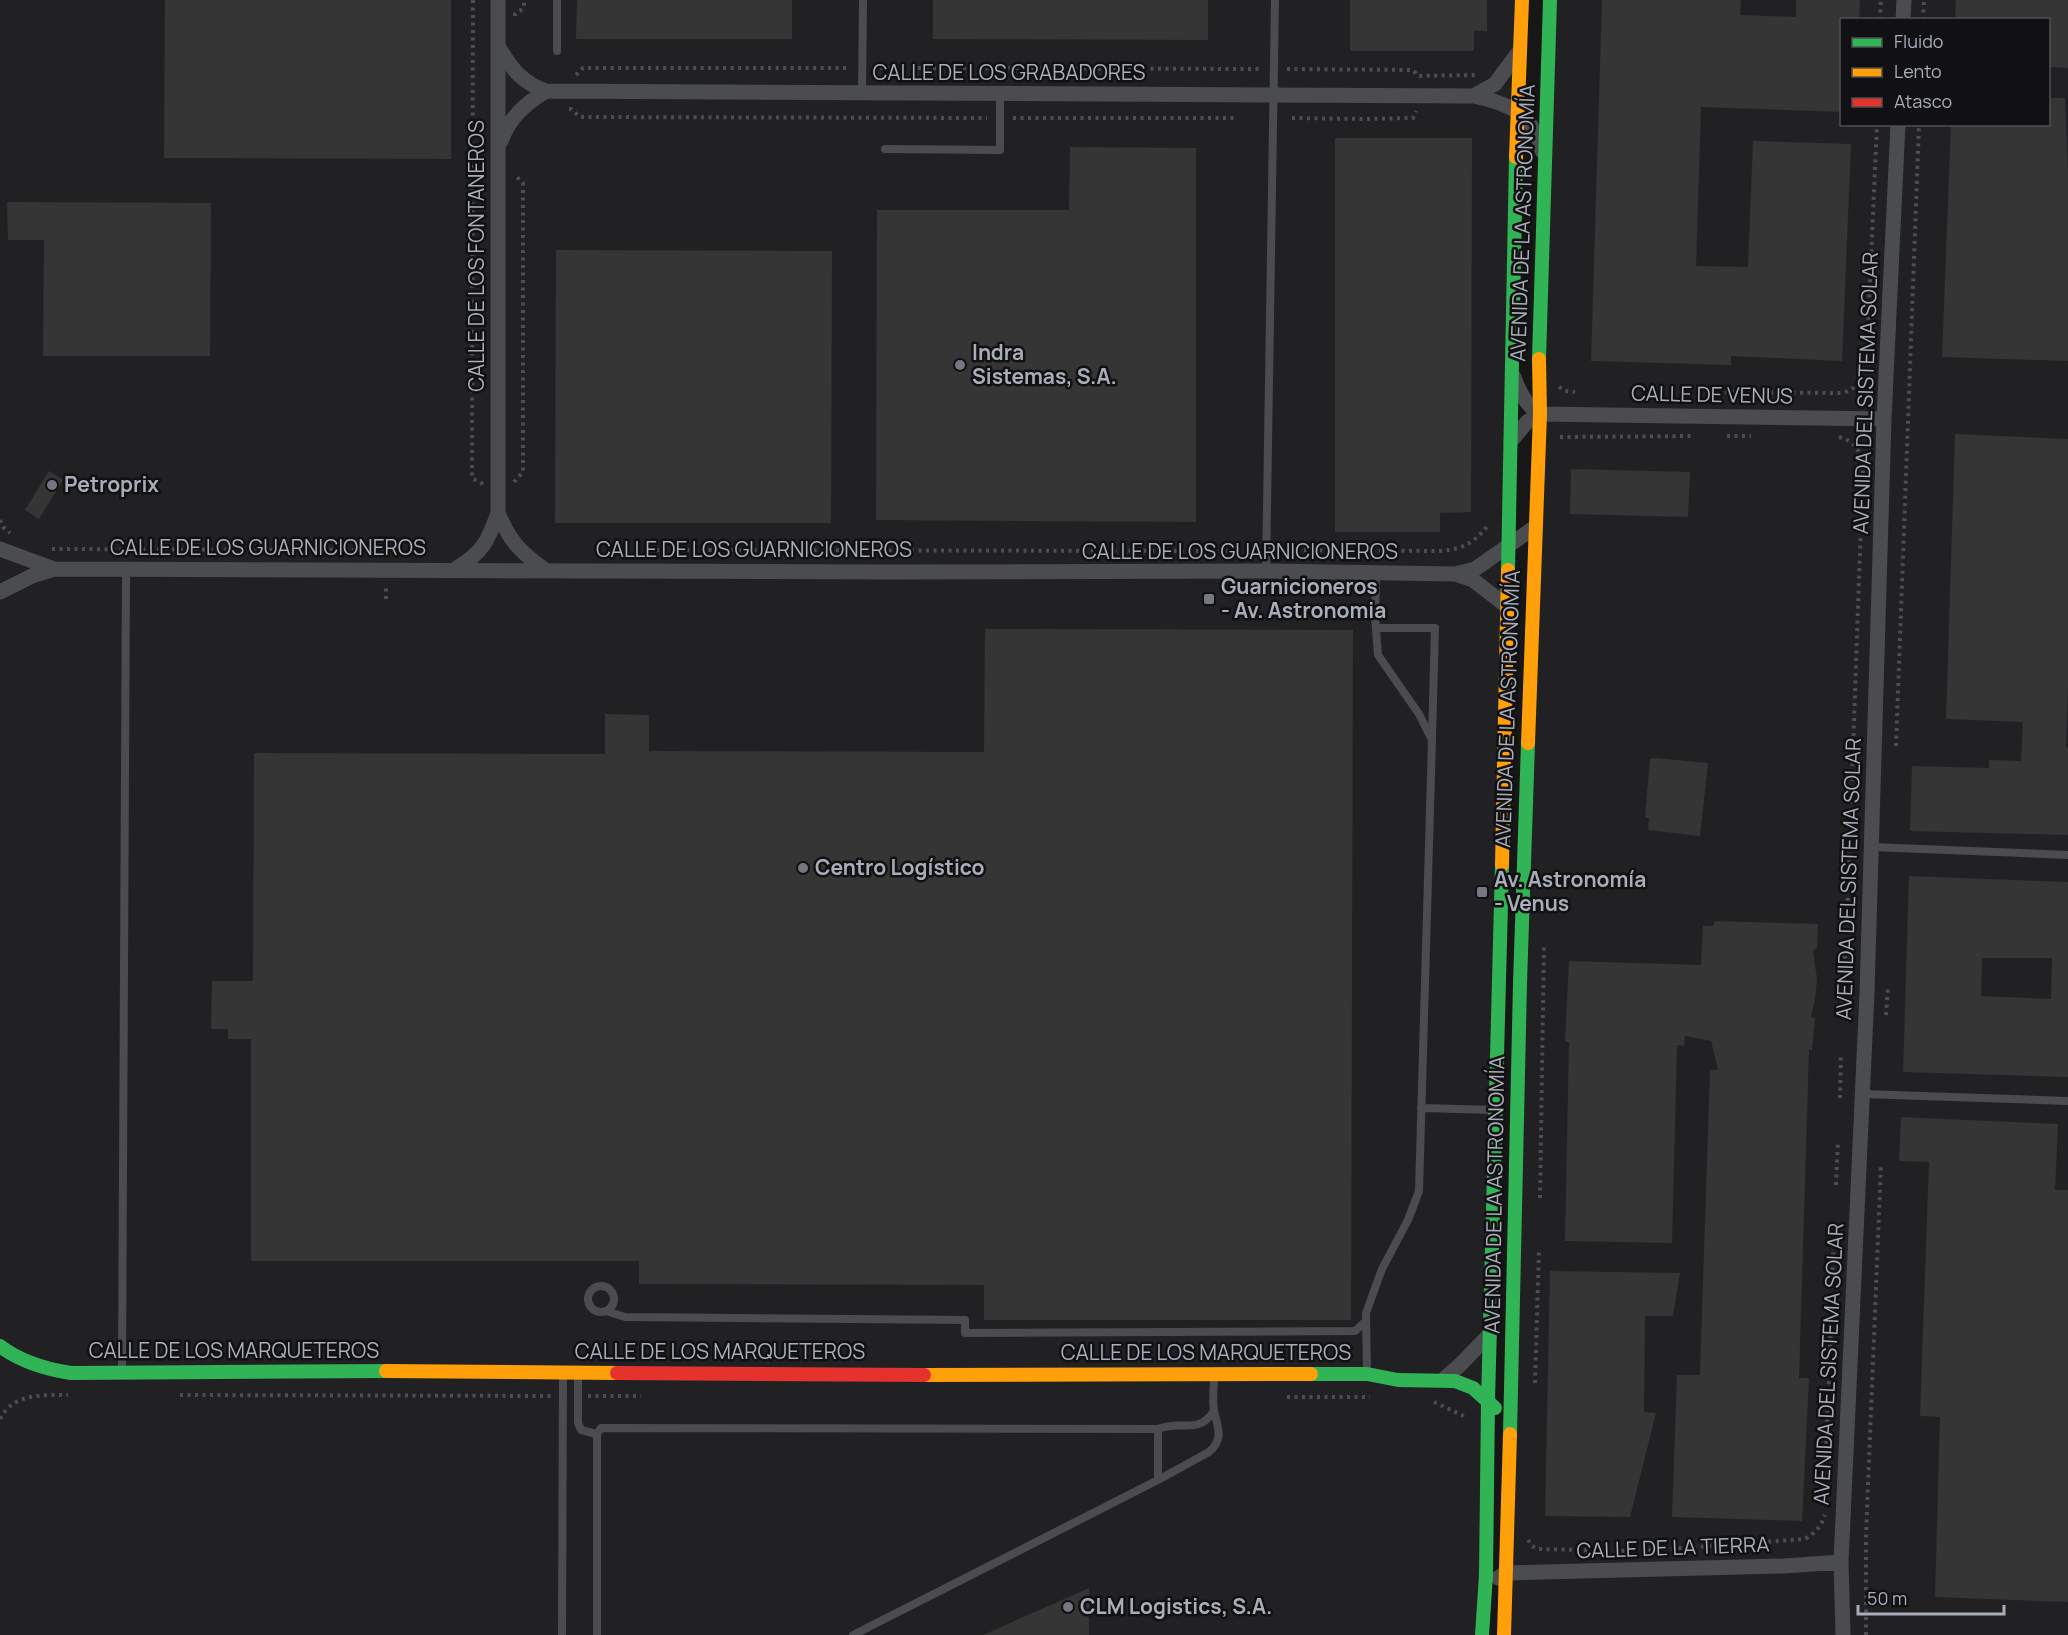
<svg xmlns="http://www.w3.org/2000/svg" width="2068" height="1635" viewBox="0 0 2068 1635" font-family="Manrope,sans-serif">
<rect width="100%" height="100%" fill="#171717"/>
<path fill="#212123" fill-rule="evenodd" d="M 0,0 L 1522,0 L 1482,1635 L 0,1635 Z
M 1550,0 L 2068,0 L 2068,1635 L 1504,1635 ZM 1842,20 L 2048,20 L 2048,124 L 1842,124 Z"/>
<path fill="#353536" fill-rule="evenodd" d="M 165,0 L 451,0 L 451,159 L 164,158 Z
M 577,0 L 792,0 L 792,39 L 576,39 Z
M 933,0 L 1208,0 L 1208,40 L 933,39 Z
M 1350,0 L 1487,0 L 1487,31 L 1474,31 L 1474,51 L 1350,51 Z
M 1602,0 L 1741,0 L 1740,15 L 1796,17 L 1796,0 L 1860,0 L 1859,20 L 1842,20 L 1842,112 L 1701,107 L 1696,266 L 1748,267 L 1753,141 L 1851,144 L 1842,361 L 1731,356 L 1731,365 L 1591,361 Z
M 1956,0 L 2068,0 L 2068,68 L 2049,67 L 2049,20 L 1955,20 Z
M 2049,98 L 2065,98 L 2068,174 L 2068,361 L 1942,357 L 1951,124 L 2049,124 Z
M 1335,138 L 1472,138 L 1471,512 L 1440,513 L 1440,532 L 1335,532 Z
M 1070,147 L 1196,148 L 1196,522 L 876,520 L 877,210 L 1069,210 Z
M 7,202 L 211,203 L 210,356 L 43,356 L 44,240 L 8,240 Z
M 556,250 L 832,251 L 831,523 L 555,523 Z
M 1955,434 L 2068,439 L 2068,682 L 2066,747 L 2068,748 L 2068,835 L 1910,831 L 1912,766 L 1989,768 L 1989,760 L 2021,761 L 2023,722 L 1946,719 Z
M 1571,469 L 1690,472 L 1688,517 L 1570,514 Z
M 49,471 L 63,480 L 39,519 L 25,510 Z
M 985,629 L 1353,630 L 1351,1320 L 984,1320 L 984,1285 L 639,1284 L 639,1261 L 251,1261 L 251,1039 L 228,1039 L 228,1029 L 211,1029 L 212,981 L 253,981 L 254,753 L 605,754 L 605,714 L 649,715 L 649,751 L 984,752 Z
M 1655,758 L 1708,763 L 1700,836 L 1648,830 L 1649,818 L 1645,818 L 1650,759 Z
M 1909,876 L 2068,882 L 2068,1077 L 1903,1072 ZM 1982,958 L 2052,958 L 2051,999 L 1981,996 Z
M 1715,921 L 1818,924 L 1817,948 L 1813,950 L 1817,979 L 1815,999 L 1811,1017 L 1815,1018 L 1812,1050 L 1809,1049 L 1799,1378 L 1809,1378 L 1802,1521 L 1672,1517 L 1677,1375 L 1700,1375 L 1710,1070 L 1718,1070 L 1711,1041 L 1685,1036 L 1684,1046 L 1677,1045 L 1672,1243 L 1565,1241 L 1569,1042 L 1565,1042 L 1569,961 L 1701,965 L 1703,926 L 1713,926 Z
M 1901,1117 L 2058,1124 L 2055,1190 L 2068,1190 L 2068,1602 L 1935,1597 L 1940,1417 L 1920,1416 L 1929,1162 L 1899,1161 Z
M 1550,1271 L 1680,1273 L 1673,1316 L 1645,1316 L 1644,1412 L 1656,1413 L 1630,1517 L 1545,1516 Z
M 1089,1588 L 1089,1635 L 983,1635 Z"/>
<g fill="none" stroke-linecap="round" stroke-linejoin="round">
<path stroke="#4d4e52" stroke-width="4" stroke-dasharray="3 4.5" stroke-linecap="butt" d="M 473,0 L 472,478 L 483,484
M 515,16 L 515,14 L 524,8 L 524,0
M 1880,20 L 1881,0
M 1923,20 L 1924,0
M 873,68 L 1261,69
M 1287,69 L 1413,70 L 1418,76 L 1475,75
M 576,75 L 583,68 L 850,68
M 569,109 L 571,109 L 580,117 L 987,118
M 1013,118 L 1237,118
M 1292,118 L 1367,119 L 1413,118 L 1416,111
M 1559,387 L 1565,391 L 1575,392
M 1672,391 L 1689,392
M 1725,392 L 1843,393 C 1854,389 1859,384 1866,373 L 1877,124
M 1727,436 L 1751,436
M 1560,437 L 1692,436
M 1839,437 C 1855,441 1861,451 1863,467 L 1847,919
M 514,482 L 523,472 L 523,183 L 515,175
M 0,520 L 3,527 L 10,533
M 52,549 L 382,550 L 388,553
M 1289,550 L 1440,551 C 1464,549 1474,543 1489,524
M 649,553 L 658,550 L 1237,551
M 386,599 L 386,587
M 1896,746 L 1919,124
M 1842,1011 L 1845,952
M 1886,1015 L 1888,987
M 1840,1098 L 1841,1055
M 1836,1185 L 1838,1141
M 1540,1198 L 1544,944
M 1832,1278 L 1834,1234
M 1535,1383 L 1539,1249
M 180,1395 L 551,1396
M 588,1396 L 641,1396
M 1287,1397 L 1370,1397
M 1434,1402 L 1468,1418
M 0,1419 C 13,1393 43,1395 68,1395
M 1825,1474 L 1831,1326
M 1825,1504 L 1825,1474 L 1829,1474
M 1528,1540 L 1532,1546 L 1538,1549 L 1625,1551
M 1641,1551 L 1805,1539 C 1815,1533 1821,1527 1825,1515
M 1866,1635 L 1866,1535 L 1881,1164"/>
<path stroke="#4b4c50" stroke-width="8" d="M 557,0 L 557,51
M 862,94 L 863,0
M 885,149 L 1000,150 L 1000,94
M 1266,571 L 1275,0
M 1376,628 L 1435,628 L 1432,738
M 1872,847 L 2068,855
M 1863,1094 L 2068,1101
M 1421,1108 L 1495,1110
M588 1299a13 13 0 1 1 26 0a13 13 0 1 1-26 0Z
M 606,1311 L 625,1317 L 965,1320 L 965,1333 L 1355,1331 L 1366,1321
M 122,1372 L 126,569
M 1367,1373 L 1366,1313 L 1382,1269 L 1408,1220 L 1419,1191 L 1432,740 L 1419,714 L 1378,655 L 1375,617 L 1376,573
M 578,1374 L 578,1423 L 581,1430 L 597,1434
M 1158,1429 C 1182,1419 1197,1436 1214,1411
M 1158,1480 L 1209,1452 C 1224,1439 1218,1428 1214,1411 C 1212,1400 1214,1387 1214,1376
M 562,1635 L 563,1376
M 597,1635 L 597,1434 L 601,1428 L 1158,1429 L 1158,1480 L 853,1635"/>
<path stroke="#4b4c50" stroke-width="15" d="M 1903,20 L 1904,0
M 498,46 C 511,68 522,83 546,91 L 1473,96 C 1508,103 1533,113 1542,151
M 1473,96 L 1495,84 L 1518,53
M 501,141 C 510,117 525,104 546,91
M 1514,377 C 1519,392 1526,406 1540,414 L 1884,419
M 1511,441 L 1527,422 L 1540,414
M 498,513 C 510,541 519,551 544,569
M 0,549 L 54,569 L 889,572 L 1266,571 L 1455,574 L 1473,580 L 1508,607
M 457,568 C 483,552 488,541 498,513 L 498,0
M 1455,574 L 1475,569 L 1535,527
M 0,592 L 32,576 L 54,569
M 1444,1379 L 1460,1365 L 1490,1334
M 1498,1578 L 1505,1573 L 1784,1566 L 1841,1562
M 1843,1635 L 1841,1562 L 1867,992 L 1884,419 L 1898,124"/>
<path stroke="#30b455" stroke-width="14" d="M 1539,359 L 1550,0
M 1508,570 L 1516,157
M 0,1346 C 21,1362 45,1369 71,1373 L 386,1371
M 1311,1374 L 1367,1374 L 1398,1380 L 1455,1381 L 1473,1388 L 1495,1408
M 1510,1434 L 1520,983 L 1528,743
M 1482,1635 L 1486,1575 L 1488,1402 L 1502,865"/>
<path stroke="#ff9f0a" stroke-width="14" d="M 1516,157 L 1522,0
M 1528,743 L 1540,414 L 1539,359
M 1502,865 L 1508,570
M 386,1371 L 617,1373
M 924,1375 L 1311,1374
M 1504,1635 L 1510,1434"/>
<path stroke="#e5322d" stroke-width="14" d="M 617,1373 L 924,1375"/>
</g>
<g fill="#757880" stroke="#111113" stroke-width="2">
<circle cx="960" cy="365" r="6"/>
<circle cx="52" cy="485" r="6"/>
<rect x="1203" y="593" width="12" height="12" rx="3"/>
<circle cx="803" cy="868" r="6"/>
<rect x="1476" y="886" width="12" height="12" rx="3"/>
<circle cx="1068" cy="1607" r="6"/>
</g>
<g text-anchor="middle" stroke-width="5" stroke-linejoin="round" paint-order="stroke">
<g font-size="21" fill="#a8adb8" stroke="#111113">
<text x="1009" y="80">CALLE DE LOS GRABADORES</text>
<text transform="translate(1523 223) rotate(-88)" y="7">AVENIDA DE LA ASTRONOMÍA</text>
<text transform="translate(477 256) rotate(-90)" y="7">CALLE DE LOS FONTANEROS</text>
<text transform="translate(1866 393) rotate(-88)" y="7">AVENIDA DEL SISTEMA SOLAR</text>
<text transform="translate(1712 395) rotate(1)" y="7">CALLE DE VENUS</text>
<text x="268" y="555">CALLE DE LOS GUARNICIONEROS</text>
<text x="754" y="557">CALLE DE LOS GUARNICIONEROS</text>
<text x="1240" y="559">CALLE DE LOS GUARNICIONEROS</text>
<text transform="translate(1508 709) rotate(-88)" y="7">AVENIDA DE LA ASTRONOMÍA</text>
<text transform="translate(1849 879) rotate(-88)" y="7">AVENIDA DEL SISTEMA SOLAR</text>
<text transform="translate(1495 1195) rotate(-89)" y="7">AVENIDA DE LA ASTRONOMÍA</text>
<text x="234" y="1358">CALLE DE LOS MARQUETEROS</text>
<text x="720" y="1359">CALLE DE LOS MARQUETEROS</text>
<text x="1206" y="1360">CALLE DE LOS MARQUETEROS</text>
<text transform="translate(1829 1364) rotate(-87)" y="7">AVENIDA DEL SISTEMA SOLAR</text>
<text transform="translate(1673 1548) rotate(-2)" y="7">CALLE DE LA TIERRA</text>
</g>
<g font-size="21" font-weight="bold" fill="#a8adb8" stroke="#111113" text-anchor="start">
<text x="972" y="360">Indra<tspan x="972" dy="24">Sistemas, S.A.</tspan></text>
<text x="64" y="492">Petroprix</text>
<text x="1221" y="594">Guarnicioneros<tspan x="1221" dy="24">- Av. Astronomia</tspan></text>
<text x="815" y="875">Centro Logístico</text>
<text x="1494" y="887">Av. Astronomía<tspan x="1494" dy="24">- Venus</tspan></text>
<text x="1080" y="1614">CLM Logistics, S.A.</text>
</g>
</g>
<rect x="1840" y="18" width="210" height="108" fill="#111113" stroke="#4d4f55" stroke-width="1.5"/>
<rect x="1852" y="38" width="30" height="9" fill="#30b455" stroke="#4d4f55" stroke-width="1.5"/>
<text x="1894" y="48" font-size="18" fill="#a8adb8">Fluido</text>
<rect x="1852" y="68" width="30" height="9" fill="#ff9f0a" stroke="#4d4f55" stroke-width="1.5"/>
<text x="1894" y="78" font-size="18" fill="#a8adb8">Lento</text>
<rect x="1852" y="98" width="30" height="9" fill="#e5322d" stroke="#4d4f55" stroke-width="1.5"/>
<text x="1894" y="108" font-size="18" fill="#a8adb8">Atasco</text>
<path d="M1858 1605v9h146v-9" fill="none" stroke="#a8adb8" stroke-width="3"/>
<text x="1867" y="1605" font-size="18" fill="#a8adb8" stroke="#111113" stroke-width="4.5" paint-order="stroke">50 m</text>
</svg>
